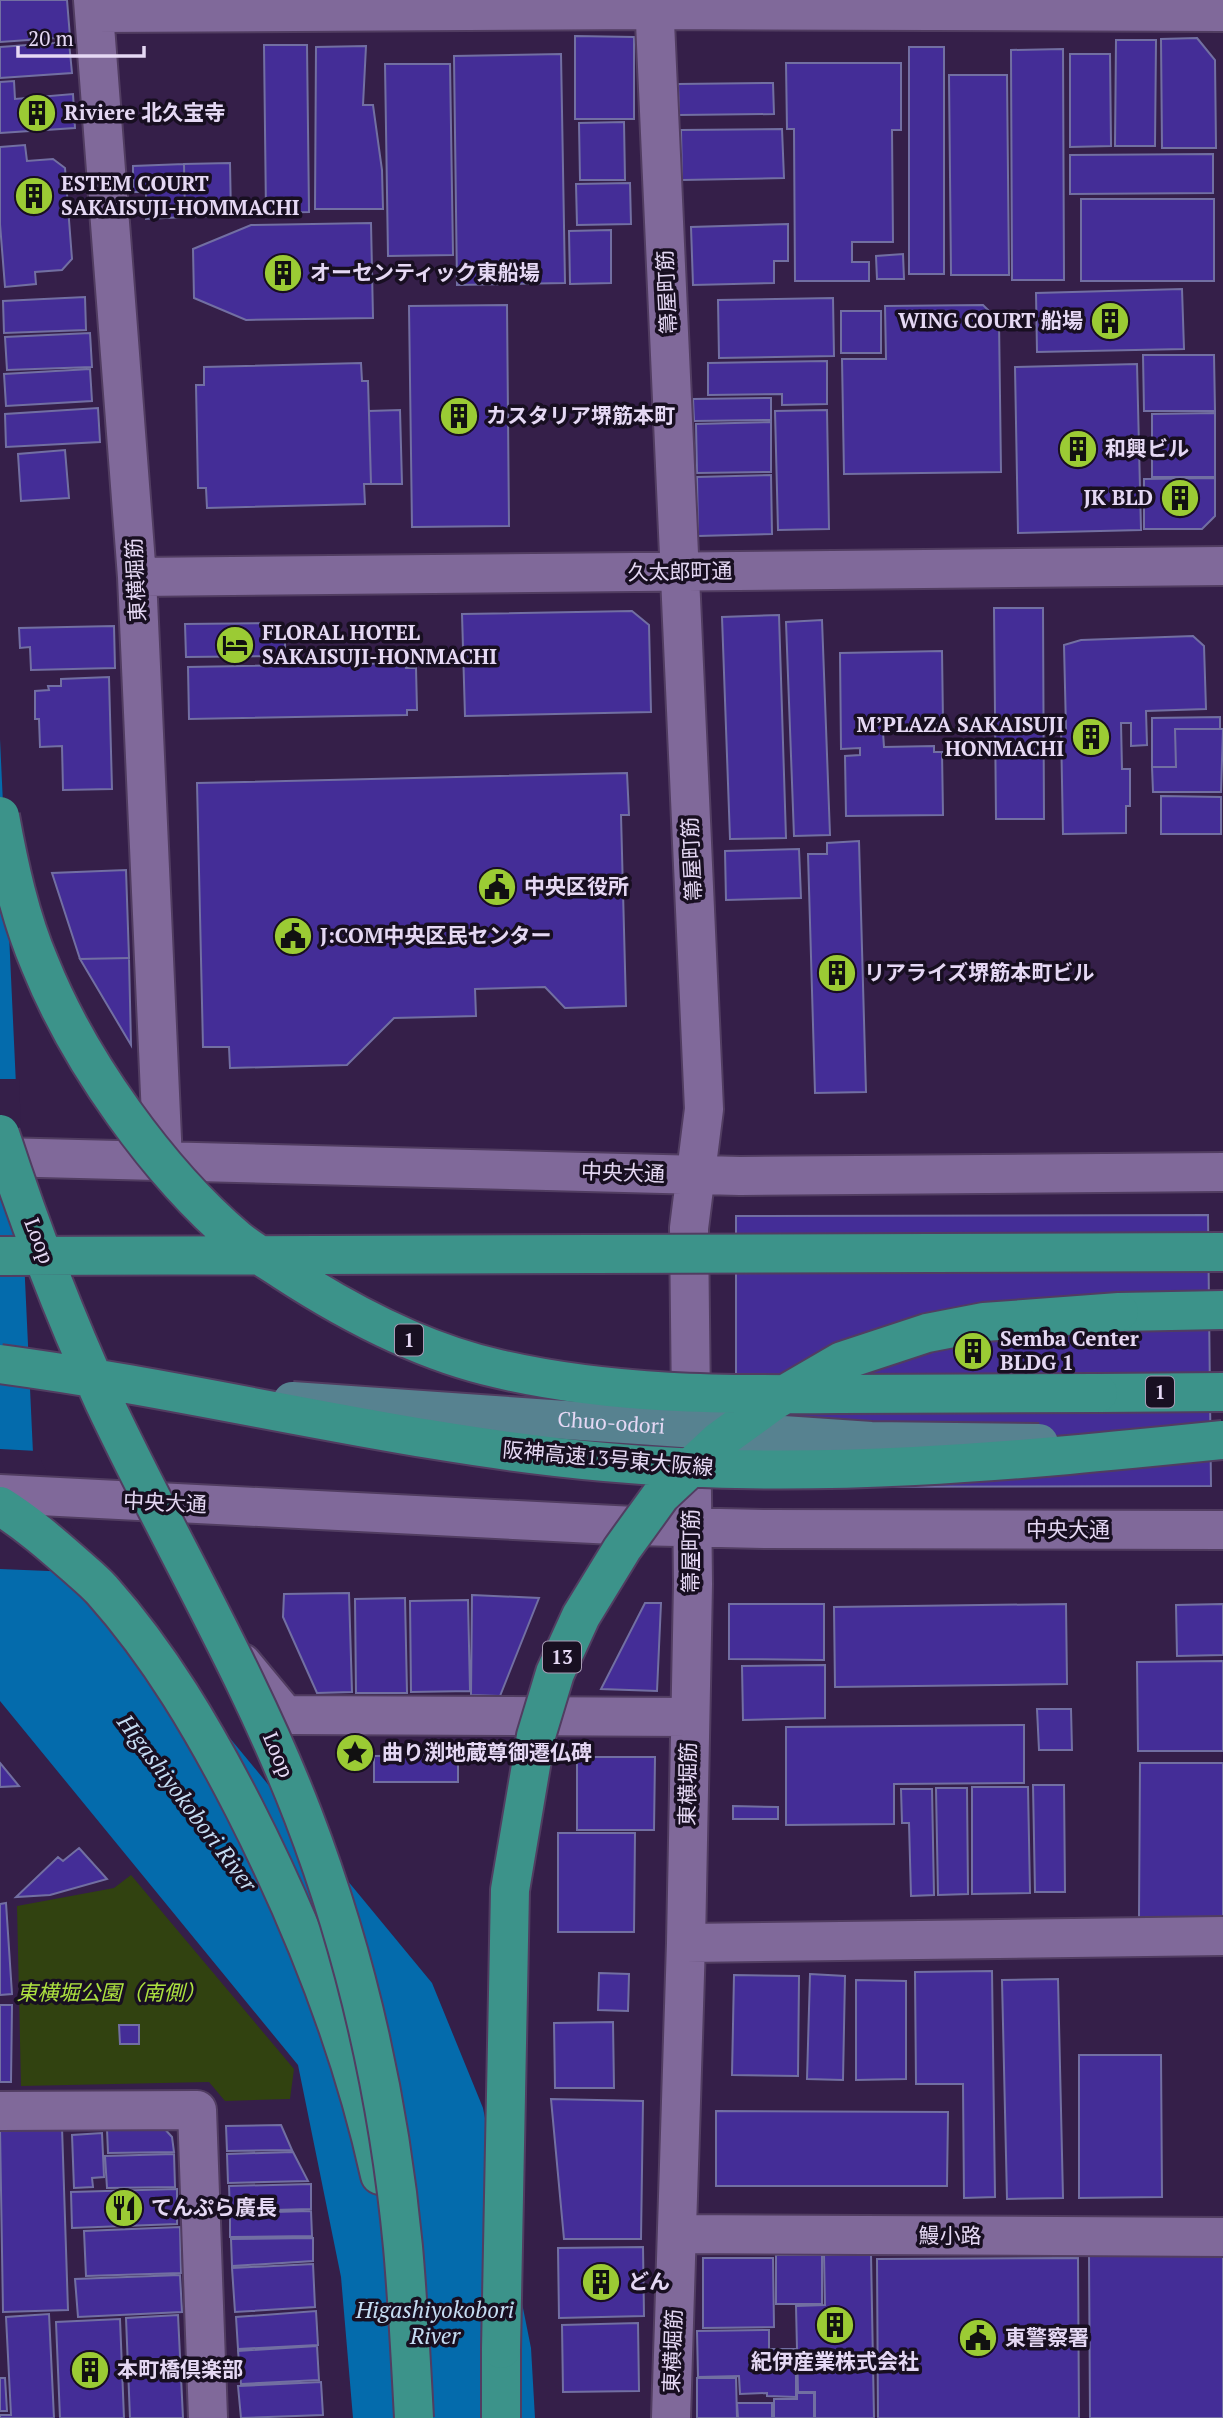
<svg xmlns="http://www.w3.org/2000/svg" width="1223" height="2418" viewBox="0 0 1223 2418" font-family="'PT Serif','Noto Sans JP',serif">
<rect width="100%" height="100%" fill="#351f49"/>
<path fill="#314210" d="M 131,1875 L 294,2069 L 290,2099 L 225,2101 L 209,2082 L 21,2086 L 17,1906 L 114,1888 Z"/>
<path fill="#046bac" d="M 0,739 L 33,1453 L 82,1559 L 432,1983 L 483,2108 L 531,2348 L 535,2418 L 353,2418 L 341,2277 L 298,2065 L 0,1701 Z"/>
<path fill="#351f49" d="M 0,1079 L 19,1079 L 24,1201 L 0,1200 Z
M 0,1449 L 37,1451 L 85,1557 L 97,1573 L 0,1569 Z"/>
<path fill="#442d97" stroke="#726fa2" stroke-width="2" d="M 0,0 L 67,0 L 70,37 L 0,42 Z
M 575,36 L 634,37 L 634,119 L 575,119 Z
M 1197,38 L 1215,60 L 1216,148 L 1162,148 L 1161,39 Z
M 1116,40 L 1156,40 L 1155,146 L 1115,146 Z
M 69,42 L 72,73 L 0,78 L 0,47 Z
M 264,45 L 307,45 L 309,212 L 266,213 Z
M 366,46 L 363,105 L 373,105 L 382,170 L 383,209 L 315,209 L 316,47 Z
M 909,47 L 944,47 L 944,274 L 909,274 Z
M 1063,49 L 1064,280 L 1012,280 L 1011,50 Z
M 561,54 L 565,283 L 457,285 L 454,56 Z
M 1070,54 L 1110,54 L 1111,146 L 1070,147 Z
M 786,63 L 901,63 L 901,130 L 892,130 L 893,242 L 852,242 L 852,262 L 869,262 L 869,281 L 795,281 L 794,129 L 787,129 Z
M 385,64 L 450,64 L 453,255 L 388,256 Z
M 949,75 L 1007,75 L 1009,275 L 951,275 Z
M 14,81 L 15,99 L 73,94 L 75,128 L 0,133 L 0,82 Z
M 773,83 L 774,114 L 679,115 L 678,84 Z
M 624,122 L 625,180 L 580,180 L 579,123 Z
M 782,129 L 784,178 L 682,180 L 681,130 Z
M 25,145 L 27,161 L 53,159 L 65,168 L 72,259 L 62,270 L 35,272 L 36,284 L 5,287 L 0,224 L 0,147 Z
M 1213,154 L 1213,193 L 1070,194 L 1070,155 Z
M 230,163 L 231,216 L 185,217 L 184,164 Z
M 184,164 L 185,217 L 146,219 L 146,192 L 133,192 L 133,166 Z
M 630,183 L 631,224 L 577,225 L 576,184 Z
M 1081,199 L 1214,199 L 1214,281 L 1081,281 Z
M 371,223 L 373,318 L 246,320 L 194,298 L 193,249 L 251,225 Z
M 788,224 L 788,261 L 774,261 L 774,283 L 693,285 L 691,227 Z
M 611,230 L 611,283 L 570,284 L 569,231 Z
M 903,254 L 904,279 L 877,279 L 876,256 Z
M 1182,289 L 1184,349 L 1037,352 L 1036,293 Z
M 85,297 L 86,330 L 4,333 L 3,301 Z
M 833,298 L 834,356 L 719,358 L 718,300 Z
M 507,305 L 509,526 L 412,527 L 409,306 Z
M 983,305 L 999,321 L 1001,472 L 844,474 L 842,359 L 886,359 L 885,306 Z
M 841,311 L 881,311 L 881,353 L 841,353 Z
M 90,333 L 92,367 L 7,370 L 5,337 Z
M 1143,355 L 1214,355 L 1215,411 L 1144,411 Z
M 827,361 L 827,404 L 782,405 L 782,394 L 708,395 L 708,363 Z
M 361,363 L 362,381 L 368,381 L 371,484 L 364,484 L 365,504 L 207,508 L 206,488 L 198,488 L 196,385 L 204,385 L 204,367 Z
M 1137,364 L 1141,530 L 1018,533 L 1015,367 Z
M 90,369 L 92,401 L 6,406 L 4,374 Z
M 771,398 L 771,420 L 694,421 L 693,399 Z
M 98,408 L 100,442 L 6,447 L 5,414 Z
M 400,410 L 402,484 L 371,484 L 369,411 Z
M 827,410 L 829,529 L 778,530 L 775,411 Z
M 1215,413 L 1215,477 L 1152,477 L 1152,414 Z
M 771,422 L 771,472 L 697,473 L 696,424 Z
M 65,450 L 69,498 L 21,501 L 18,454 Z
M 771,475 L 772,534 L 698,536 L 697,477 Z
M 1215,478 L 1215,516 L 1202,529 L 1144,529 L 1144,479 Z
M 994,608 L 1043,608 L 1044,819 L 996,819 Z
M 632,611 L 649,625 L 651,712 L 465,716 L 462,614 Z
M 779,615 L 786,838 L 730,839 L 722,617 Z
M 822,620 L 830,835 L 794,836 L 786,622 Z
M 276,623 L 277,634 L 285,634 L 285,656 L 186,657 L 185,624 Z
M 114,626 L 115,668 L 31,670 L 30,647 L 20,648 L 19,628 Z
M 1193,636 L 1204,646 L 1206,709 L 1146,711 L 1147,745 L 1131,746 L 1131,723 L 1121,723 L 1122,769 L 1130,769 L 1130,806 L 1126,806 L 1126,833 L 1063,834 L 1061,729 L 1066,729 L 1064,645 L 1081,640 Z
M 942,651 L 943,723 L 937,723 L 937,731 L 883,732 L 884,747 L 934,746 L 934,752 L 942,752 L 943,815 L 846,816 L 845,756 L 860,755 L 860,748 L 841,749 L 840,653 Z
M 406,663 L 406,668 L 416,668 L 417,710 L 407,710 L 407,715 L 189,719 L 188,667 Z
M 109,677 L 112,789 L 63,790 L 62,746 L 40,747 L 39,719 L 35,719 L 35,691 L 49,690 L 48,686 L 61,686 L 61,679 Z
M 1220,717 L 1220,729 L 1175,729 L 1176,767 L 1152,767 L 1152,718 Z
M 1175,729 L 1223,729 L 1221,792 L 1153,792 L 1152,767 L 1176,767 Z
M 627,773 L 629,815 L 621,815 L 626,1006 L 565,1008 L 545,987 L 475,989 L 476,1016 L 394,1018 L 347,1065 L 230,1068 L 229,1047 L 203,1047 L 197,783 Z
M 1161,796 L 1221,797 L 1221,834 L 1161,834 Z
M 859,841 L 866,1092 L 815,1093 L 808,854 L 827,854 L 827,843 Z
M 799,849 L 801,898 L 726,900 L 725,851 Z
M 126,870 L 129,958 L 80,959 L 52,873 Z
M 129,958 L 131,1045 L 80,959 Z
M 1208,1215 L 1211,1486 L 736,1487 L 736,1216 Z
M 349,1593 L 352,1692 L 317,1693 L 283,1617 L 284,1594 Z
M 472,1595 L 539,1598 L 500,1696 L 471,1695 Z
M 405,1598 L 407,1693 L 356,1693 L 355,1599 Z
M 468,1600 L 470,1691 L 411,1692 L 410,1601 Z
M 645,1603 L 661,1603 L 657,1691 L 601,1689 Z
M 729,1604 L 824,1604 L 824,1660 L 729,1659 Z
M 1066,1604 L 1067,1684 L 835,1687 L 834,1607 Z
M 1223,1604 L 1223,1655 L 1177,1656 L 1176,1605 Z
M 1223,1661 L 1223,1751 L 1138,1751 L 1137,1662 Z
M 825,1665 L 825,1718 L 743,1720 L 742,1666 Z
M 1037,1709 L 1071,1709 L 1072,1750 L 1039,1750 Z
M 1024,1725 L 1024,1783 L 894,1784 L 894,1824 L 786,1825 L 786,1727 Z
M 358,1745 L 366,1745 L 366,1752 L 358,1752 Z
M 458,1755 L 458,1782 L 374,1782 L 374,1756 Z
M 577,1757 L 655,1757 L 654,1830 L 577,1830 Z
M 0,1763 L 19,1786 L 0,1787 Z
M 1140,1763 L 1223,1763 L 1223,1918 L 1139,1918 Z
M 1033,1785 L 1064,1785 L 1065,1892 L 1035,1892 Z
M 972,1787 L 1028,1787 L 1030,1893 L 972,1894 Z
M 936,1788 L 967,1788 L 968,1894 L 938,1895 Z
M 901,1789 L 932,1789 L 934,1895 L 911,1896 L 909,1823 L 902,1823 Z
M 733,1806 L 778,1807 L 778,1819 L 733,1819 Z
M 558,1833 L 635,1833 L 634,1932 L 558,1932 Z
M 79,1848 L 107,1879 L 50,1895 L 16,1897 L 58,1857 L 63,1861 Z
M 6,1903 L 12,1994 L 0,1995 L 0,1904 Z
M 992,1971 L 995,2197 L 964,2198 L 963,2084 L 916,2084 L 915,1972 Z
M 599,1973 L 629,1974 L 628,2011 L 598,2010 Z
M 810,1974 L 845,1976 L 843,2080 L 807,2079 Z
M 734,1975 L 799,1976 L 798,2076 L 732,2075 Z
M 1058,1979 L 1063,2198 L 1007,2199 L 1002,1980 Z
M 856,1980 L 906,1981 L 906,2079 L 856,2080 Z
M 0,2005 L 12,2005 L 11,2082 L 0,2082 Z
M 613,2022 L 614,2088 L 555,2088 L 554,2023 Z
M 119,2025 L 139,2025 L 139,2044 L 120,2044 Z
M 1079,2055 L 1161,2055 L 1162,2197 L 1079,2198 Z
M 551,2099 L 643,2101 L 641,2239 L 564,2239 Z
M 716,2111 L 948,2112 L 947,2186 L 716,2186 Z
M 281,2125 L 292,2150 L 227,2151 L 226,2126 Z
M 62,2127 L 68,2310 L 3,2312 L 0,2129 Z
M 163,2127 L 172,2137 L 174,2152 L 108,2153 L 107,2129 Z
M 102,2133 L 104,2177 L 92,2178 L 93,2187 L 74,2188 L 72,2135 Z
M 293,2152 L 308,2181 L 228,2183 L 227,2154 Z
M 174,2154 L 175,2187 L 107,2188 L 105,2156 Z
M 311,2184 L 311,2209 L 230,2211 L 229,2186 Z
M 177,2189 L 177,2224 L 72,2228 L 71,2192 Z
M 311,2211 L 312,2236 L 230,2237 L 230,2213 Z
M 180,2227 L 181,2273 L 86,2276 L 84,2231 Z
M 313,2238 L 313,2261 L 232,2266 L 231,2239 Z
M 643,2247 L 644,2316 L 559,2318 L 558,2248 Z
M 1223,2252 L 1223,2418 L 1090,2418 L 1089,2253 Z
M 871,2254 L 874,2418 L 815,2418 L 815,2392 L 798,2392 L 796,2306 L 825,2305 L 824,2255 Z
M 776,2255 L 822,2255 L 822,2304 L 776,2304 Z
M 703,2258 L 773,2258 L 774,2327 L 703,2328 Z
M 1078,2258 L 1079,2418 L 878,2418 L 877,2259 Z
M 313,2264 L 315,2307 L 235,2312 L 232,2268 Z
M 180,2275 L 182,2312 L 78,2317 L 75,2279 Z
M 316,2311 L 318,2345 L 238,2349 L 236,2317 Z
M 49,2314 L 54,2418 L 0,2418 L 0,2415 L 11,2415 L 6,2317 Z
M 178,2315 L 183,2418 L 130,2418 L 126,2318 Z
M 120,2319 L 124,2418 L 60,2418 L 56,2322 Z
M 638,2323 L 639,2391 L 563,2392 L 562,2325 Z
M 769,2330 L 769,2349 L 796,2349 L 796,2397 L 767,2396 L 767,2393 L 740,2394 L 739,2376 L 698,2377 L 697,2331 Z
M 317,2346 L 319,2380 L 241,2384 L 238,2351 Z
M 0,2378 L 5,2378 L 7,2411 L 0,2411 Z
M 697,2378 L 736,2378 L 737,2418 L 697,2418 Z
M 321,2382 L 323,2415 L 241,2418 L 238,2386 Z
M 797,2393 L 814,2393 L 814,2418 L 774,2418 L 774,2399 L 797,2399 Z
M 737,2403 L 772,2403 L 772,2418 L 738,2418 Z"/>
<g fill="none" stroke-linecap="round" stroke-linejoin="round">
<g stroke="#513d61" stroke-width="42">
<path id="minor" d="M 93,0 L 137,577 L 163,1161
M 654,0 L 704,1109 L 689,1228 L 693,1584 L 686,1943 L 671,2418
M 94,13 L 654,10 L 1223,12
M 137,577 L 1223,566
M 0,1157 L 740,1176 L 1223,1172
M 0,1494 L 634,1526 L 764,1529 L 1223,1530
M 242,1663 L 285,1715 L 688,1717
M 686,1943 L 1223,1936
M 0,2111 L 197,2110 L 208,2418
M 678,2234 L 1223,2237"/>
</g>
<g stroke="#513d61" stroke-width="42">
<path id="highway" d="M 1119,1312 L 1223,1310
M 1098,1393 L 1223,1392
M 0,1506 C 27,1523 50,1543 75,1565 C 84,1573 94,1581 102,1590 C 160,1655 204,1730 244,1808 C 303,1924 352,2048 380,2175
M 501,2418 L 501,2349"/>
</g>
<use href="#minor" stroke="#80699a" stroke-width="38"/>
<use href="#highway" stroke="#3c938a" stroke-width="38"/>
<g stroke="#513d61" stroke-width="42" stroke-linecap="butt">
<g id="major-bridge">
<path id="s1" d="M 292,1401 L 871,1441 L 1039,1443"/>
</g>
</g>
<g stroke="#513d61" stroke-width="42" stroke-linecap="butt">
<path id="highway-bridge" d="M 0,816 C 9,866 20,917 40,964 C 79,1061 158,1172 238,1240 C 252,1251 269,1261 284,1271 C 350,1314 422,1352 499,1369 C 611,1395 725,1395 839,1394 C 925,1394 1012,1393 1098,1393
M 0,1134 C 29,1223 65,1317 104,1402 C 169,1540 248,1672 303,1815 C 356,1953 389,2100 403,2247 C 408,2304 411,2361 414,2418
M 0,1256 L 1223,1252
M 0,1364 C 203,1391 401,1444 605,1462 C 813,1481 1016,1461 1223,1440
M 501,2349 L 510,1890 L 536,1736 L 555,1673 L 581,1616 L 622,1549 L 661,1495 L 720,1440 L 775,1400 L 842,1361 L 927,1333 L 984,1322 L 1119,1312"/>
</g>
<use href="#major-bridge" stroke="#578290" stroke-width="38"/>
<use href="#highway-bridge" stroke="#3c938a" stroke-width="38"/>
</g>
<defs>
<g id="building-disc" transform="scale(2.0125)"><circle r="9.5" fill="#9bcb34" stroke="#180f21"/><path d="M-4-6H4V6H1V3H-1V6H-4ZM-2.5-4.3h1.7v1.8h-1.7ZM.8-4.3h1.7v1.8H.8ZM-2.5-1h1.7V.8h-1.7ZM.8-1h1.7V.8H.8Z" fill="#111"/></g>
<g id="hotel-disc" transform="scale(2.0125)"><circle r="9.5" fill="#9bcb34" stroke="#180f21"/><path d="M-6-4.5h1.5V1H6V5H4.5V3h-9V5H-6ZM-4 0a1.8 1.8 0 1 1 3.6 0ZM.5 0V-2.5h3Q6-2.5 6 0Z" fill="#111"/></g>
<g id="civic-disc" transform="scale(2.0125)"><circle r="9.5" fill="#9bcb34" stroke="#180f21"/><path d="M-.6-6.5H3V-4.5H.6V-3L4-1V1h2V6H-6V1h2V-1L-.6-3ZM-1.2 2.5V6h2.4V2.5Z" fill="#111"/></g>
<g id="sight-disc" transform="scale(2.0125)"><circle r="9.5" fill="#9bcb34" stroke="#180f21"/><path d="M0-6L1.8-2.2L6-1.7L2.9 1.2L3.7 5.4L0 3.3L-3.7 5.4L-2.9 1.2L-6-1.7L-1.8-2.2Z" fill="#111"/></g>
<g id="restaurant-disc" transform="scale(2.0125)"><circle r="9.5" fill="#9bcb34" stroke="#180f21"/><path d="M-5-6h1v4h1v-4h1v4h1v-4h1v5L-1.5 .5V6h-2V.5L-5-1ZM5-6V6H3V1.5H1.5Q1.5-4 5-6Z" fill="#111"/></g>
</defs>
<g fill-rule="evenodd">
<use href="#building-disc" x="37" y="113"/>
<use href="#building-disc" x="34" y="196"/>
<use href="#building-disc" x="283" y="273"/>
<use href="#building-disc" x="1110" y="321"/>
<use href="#building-disc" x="459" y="416"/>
<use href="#building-disc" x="1078" y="449"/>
<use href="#building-disc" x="1180" y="498"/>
<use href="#hotel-disc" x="235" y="645"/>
<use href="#building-disc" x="1091" y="737"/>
<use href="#civic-disc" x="497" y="887"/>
<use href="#civic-disc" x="293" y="936"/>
<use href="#building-disc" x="837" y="973"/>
<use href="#building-disc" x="973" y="1351"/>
<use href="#sight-disc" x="355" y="1753"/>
<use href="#restaurant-disc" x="124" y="2208"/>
<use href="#building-disc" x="601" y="2282"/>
<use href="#building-disc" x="835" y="2325"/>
<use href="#civic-disc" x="978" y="2338"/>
<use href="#building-disc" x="90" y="2370"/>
</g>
<g text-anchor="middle" stroke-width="7" stroke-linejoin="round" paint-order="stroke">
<g fill="#180f21" stroke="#a89cb5" stroke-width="2">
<rect x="395" y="1324.5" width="28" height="31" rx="5"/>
<rect x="1146" y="1376.5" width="28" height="31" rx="5"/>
<rect x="543" y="1641.5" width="38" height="31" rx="5"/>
</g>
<g font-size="19" font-weight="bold" fill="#e5d8f4">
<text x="409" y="1347">1</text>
<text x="1160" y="1399">1</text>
<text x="562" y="1664">13</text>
</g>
<g font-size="21" font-weight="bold" fill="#e5d8f4" stroke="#180f21" text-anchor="start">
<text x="64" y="120">Riviere 北久宝寺</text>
<text x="61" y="191">ESTEM COURT<tspan x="61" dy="24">SAKAISUJI-HOMMACHI</tspan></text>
<text x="310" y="280">オーセンティック東船場</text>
<text x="1083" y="328" text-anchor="end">WING COURT 船場</text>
<text x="486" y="423">カスタリア堺筋本町</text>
<text x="1105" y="456">和興ビル</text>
<text x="1153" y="505" text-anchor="end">JK BLD</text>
<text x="262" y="640">FLORAL HOTEL<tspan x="262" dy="24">SAKAISUJI-HONMACHI</tspan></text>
<text x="1064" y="732" text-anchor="end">M’PLAZA SAKAISUJI<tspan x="1064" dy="24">HONMACHI</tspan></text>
<text x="524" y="894">中央区役所</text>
<text x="320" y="943">J:COM中央区民センター</text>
<text x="864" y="980">リアライズ堺筋本町ビル</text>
<text x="1000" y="1346">Semba Center<tspan x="1000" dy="24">BLDG 1</tspan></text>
<text x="382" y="1760">曲り渕地蔵尊御遷仏碑</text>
<text x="151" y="2215">てんぷら廣長</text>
<text x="628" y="2289">どん</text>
<text x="1005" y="2345">東警察署</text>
<text x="835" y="2369" text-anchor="middle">紀伊産業株式会社</text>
<text x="117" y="2377">本町橋倶楽部</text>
</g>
<g font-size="21" fill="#e5d8f4" stroke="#180f21">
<text transform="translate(667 292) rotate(-93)" y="7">箒屋町筋</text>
<text transform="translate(680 572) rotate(-1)" y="7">久太郎町通</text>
<text transform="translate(136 580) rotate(-93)" y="7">東横堀筋</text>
<text transform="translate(692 859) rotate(-93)" y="7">箒屋町筋</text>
<text transform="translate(623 1173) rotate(2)" y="7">中央大通</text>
<text transform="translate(39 1241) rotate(69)" y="7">Loop</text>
<text dy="7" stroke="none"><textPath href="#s1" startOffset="320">Chuo-odori</textPath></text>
<text transform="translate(608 1459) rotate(5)" y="7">阪神高速13号東大阪線</text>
<text transform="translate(165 1503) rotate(3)" y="7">中央大通</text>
<text x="1068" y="1537">中央大通</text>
<text transform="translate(691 1551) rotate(-90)" y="7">箒屋町筋</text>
<text transform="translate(278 1755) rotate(67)" y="7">Loop</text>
<text transform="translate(688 1784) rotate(-89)" y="7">東横堀筋</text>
<text x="950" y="2243">鰻小路</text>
<text transform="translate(673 2351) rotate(-88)" y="7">東横堀筋</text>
</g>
<g font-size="21" font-style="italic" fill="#aee340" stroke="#180f21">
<text x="111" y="2000">東横堀公園（南側）</text>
</g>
<g font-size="23" font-style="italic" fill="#c5dcf2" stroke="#180f21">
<text transform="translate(187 1803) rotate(53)" y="8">Higashiyokobori River</text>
<text x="435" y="2318">Higashiyokobori<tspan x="435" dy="26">River</tspan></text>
</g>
</g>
<path d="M18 46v10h126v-10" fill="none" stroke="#e5d8f4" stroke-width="3.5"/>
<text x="28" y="46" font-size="21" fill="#e5d8f4" stroke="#180f21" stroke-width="5" paint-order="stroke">20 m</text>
</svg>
